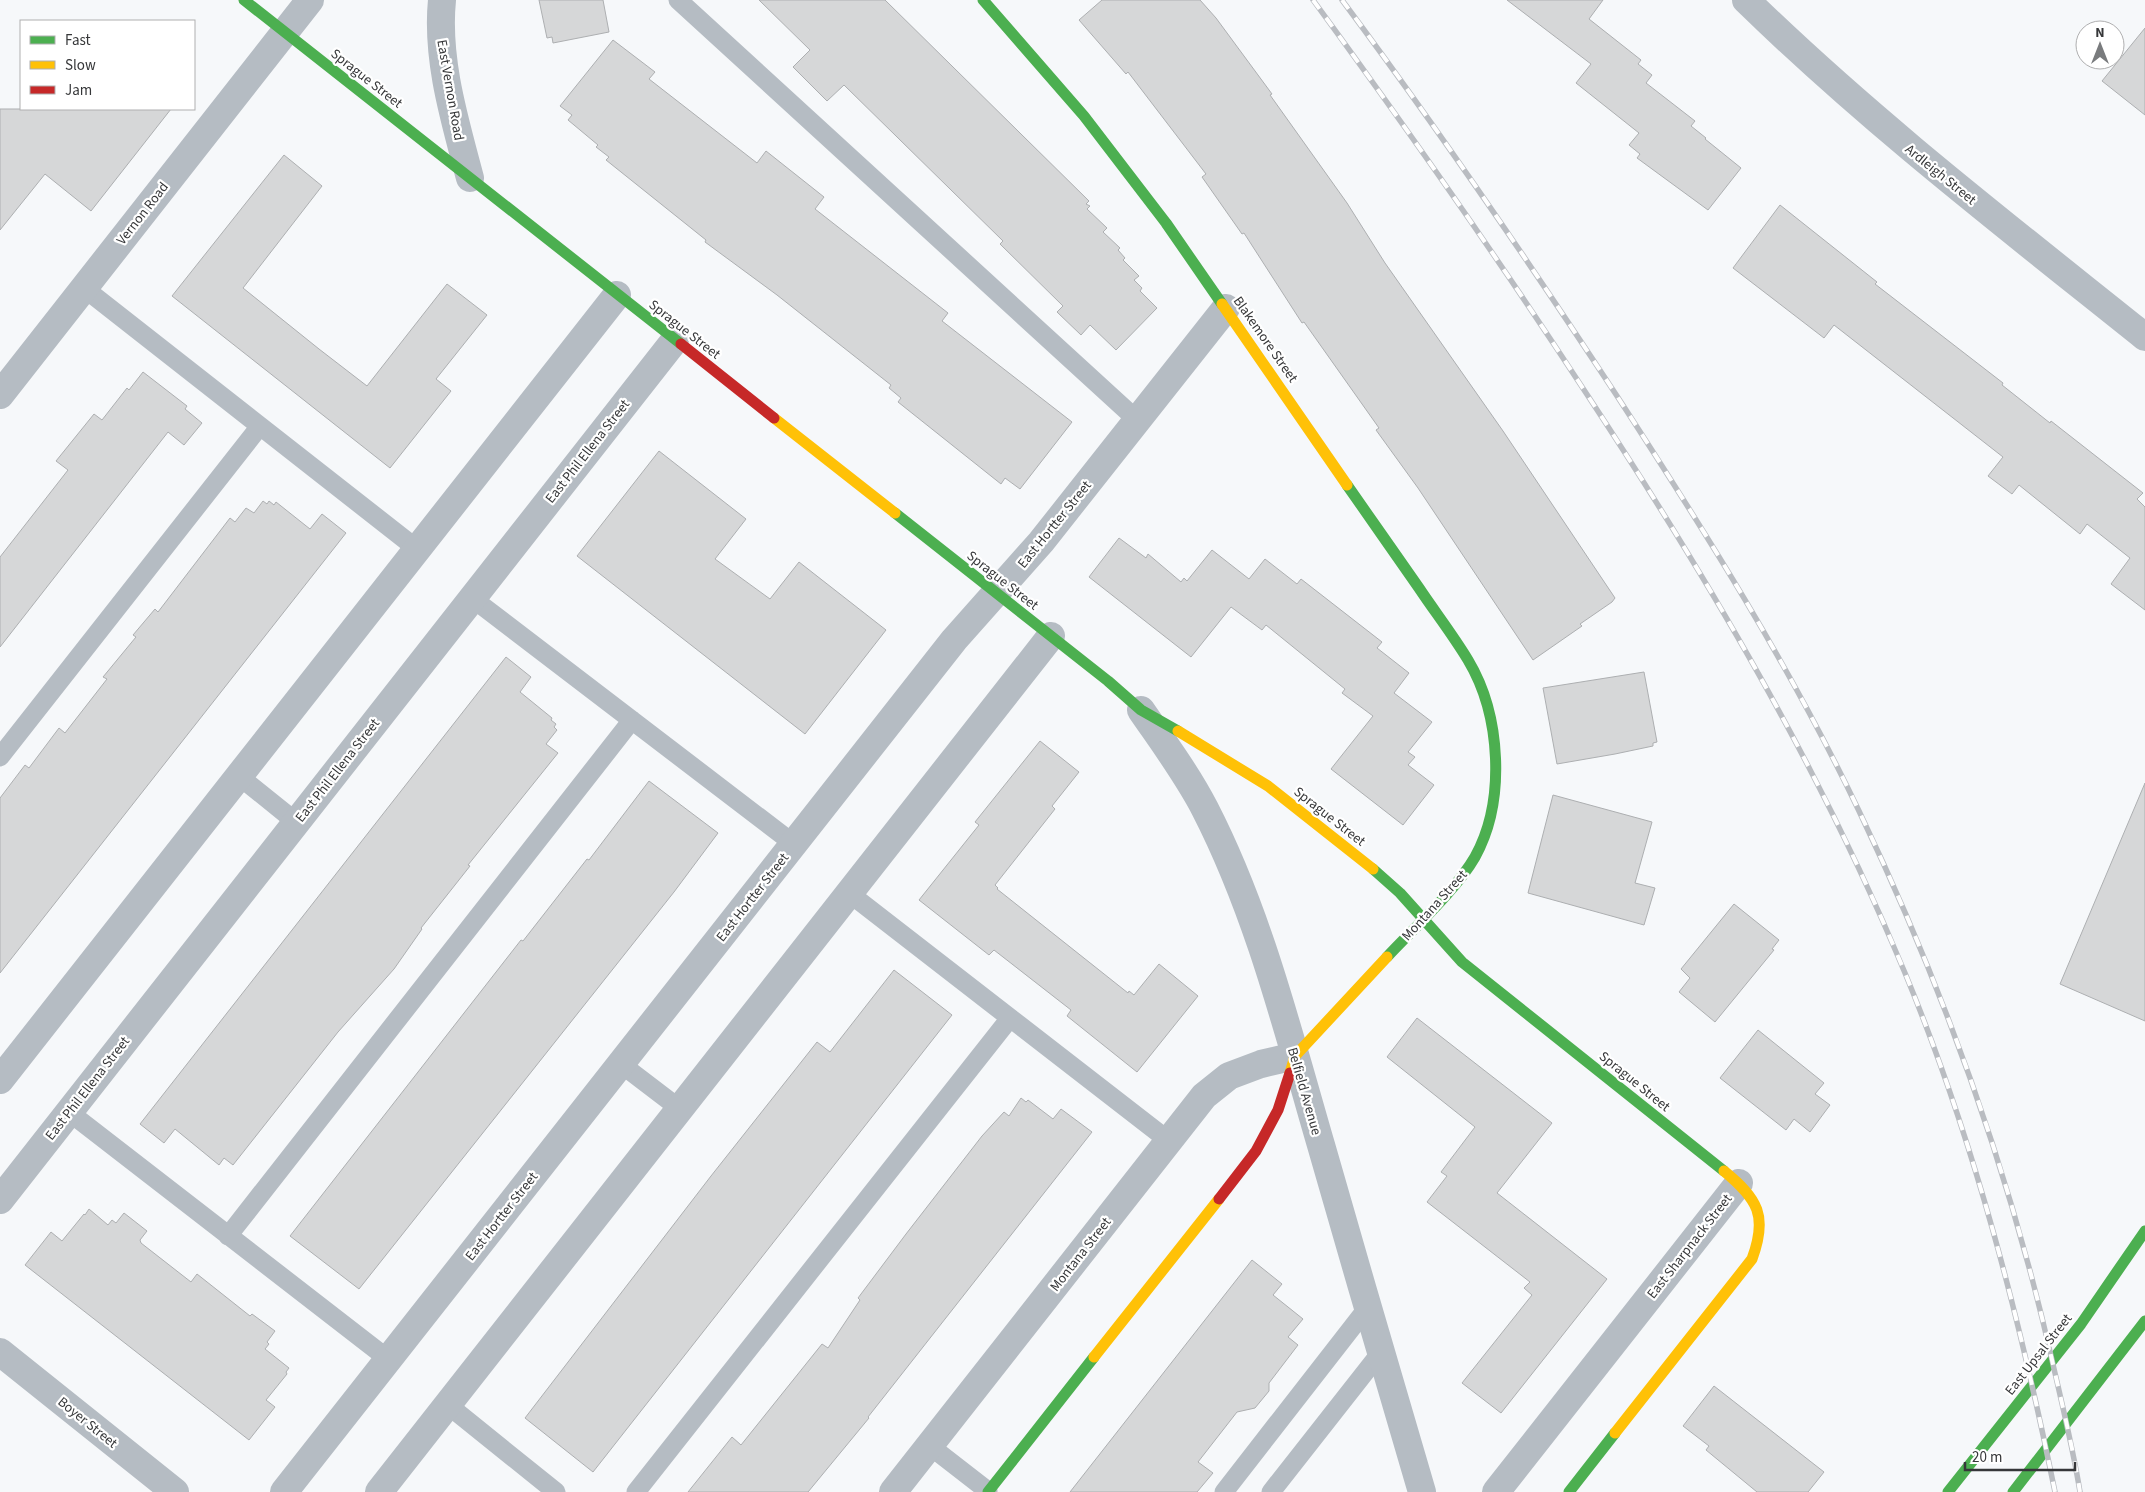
<svg xmlns="http://www.w3.org/2000/svg" width="2145" height="1492" viewBox="0 0 2145 1492" font-family="'Source Sans 3',sans-serif">
<rect width="100%" height="100%" fill="#f6f8fa"/>
<path fill="#d6d7d8" stroke="#adafb1" d="M 539,0 L 603,0 L 609,32 L 553,43 L 552,37 L 547,38 Z
M 759,0 L 885,0 L 1089,201 L 1086,204 L 1090,206 L 1087,209 L 1107,228 L 1103,232 L 1120,248 L 1118,250 L 1125,258 L 1123,260 L 1139,276 L 1134,280 L 1142,288 L 1140,291 L 1157,308 L 1116,350 L 1090,325 L 1081,335 L 1057,312 L 1063,306 L 1000,244 L 1003,241 L 844,85 L 827,101 L 793,67 L 810,50 Z
M 1102,0 L 1200,0 L 1216,18 L 1272,94 L 1270,95 L 1347,203 L 1385,263 L 1503,431 L 1615,598 L 1612,602 L 1580,624 L 1582,626 L 1533,660 L 1418,488 L 1376,430 L 1379,428 L 1304,322 L 1302,323 L 1244,233 L 1242,234 L 1202,177 L 1206,174 L 1128,72 L 1126,74 L 1079,20 Z
M 1507,0 L 1603,0 L 1589,19 L 1641,60 L 1638,64 L 1652,75 L 1646,83 L 1695,121 L 1691,126 L 1706,138 L 1705,139 L 1741,168 L 1708,210 L 1637,158 L 1640,154 L 1629,145 L 1639,133 L 1576,83 L 1591,64 Z
M 2145,28 L 2145,115 L 2102,81 Z
M 613,40 L 655,72 L 649,79 L 757,163 L 766,151 L 824,197 L 815,209 L 948,313 L 942,321 L 1072,422 L 1020,489 L 1005,478 L 1001,484 L 898,402 L 901,398 L 889,388 L 891,385 L 777,295 L 705,242 L 706,240 L 606,160 L 609,157 L 596,147 L 598,145 L 568,120 L 572,115 L 560,106 Z
M 0,109 L 171,109 L 91,211 L 45,174 L 0,230 Z
M 284,155 L 322,186 L 243,288 L 319,349 L 367,386 L 447,284 L 487,315 L 436,379 L 451,391 L 390,468 L 172,296 Z
M 1780,205 L 1877,282 L 1875,284 L 2003,383 L 2002,385 L 2050,423 L 2051,421 L 2143,493 L 2137,499 L 2145,507 L 2145,610 L 2111,584 L 2130,558 L 2087,524 L 2080,534 L 2019,485 L 2012,494 L 1988,476 L 2003,457 L 1834,325 L 1824,338 L 1733,268 Z
M 143,372 L 187,406 L 185,409 L 202,423 L 184,445 L 168,432 L 0,647 L 0,557 L 68,470 L 56,461 L 94,414 L 102,420 L 127,388 L 129,390 Z
M 659,451 L 746,519 L 715,559 L 770,599 L 799,562 L 886,630 L 805,734 L 577,556 Z
M 263,501 L 267,504 L 269,501 L 274,505 L 276,502 L 310,529 L 322,514 L 346,533 L 0,973 L 0,798 L 25,765 L 29,768 L 59,728 L 65,733 L 107,679 L 103,677 L 136,637 L 133,635 L 155,609 L 158,612 L 230,518 L 235,522 L 246,508 L 254,513 Z
M 1119,538 L 1146,558 L 1148,554 L 1181,582 L 1184,578 L 1187,581 L 1212,550 L 1249,579 L 1265,559 L 1297,584 L 1301,579 L 1382,642 L 1377,648 L 1409,673 L 1394,693 L 1432,722 L 1408,752 L 1415,757 L 1408,765 L 1434,785 L 1403,825 L 1331,769 L 1373,716 L 1342,693 L 1345,689 L 1266,625 L 1262,630 L 1231,607 L 1191,657 L 1089,577 Z
M 506,657 L 531,677 L 520,692 L 552,718 L 551,720 L 556,724 L 554,727 L 557,730 L 546,744 L 558,753 L 468,865 L 470,866 L 421,928 L 422,929 L 394,969 L 338,1032 L 233,1165 L 224,1158 L 219,1165 L 175,1129 L 164,1143 L 140,1124 Z
M 1644,672 L 1657,742 L 1653,743 L 1653,746 L 1615,754 L 1557,764 L 1543,688 Z
M 1040,741 L 1079,772 L 1052,806 L 1055,809 L 995,885 L 998,888 L 997,889 L 1128,993 L 1129,991 L 1134,995 L 1159,964 L 1198,996 L 1137,1072 L 1067,1016 L 1071,1010 L 994,950 L 989,955 L 919,900 L 979,825 L 975,822 Z
M 649,781 L 718,833 L 674,892 L 359,1289 L 290,1236 L 521,940 L 523,941 L 587,859 L 589,860 Z
M 2145,783 L 2145,1021 L 2060,984 Z
M 1553,795 L 1652,822 L 1635,883 L 1655,888 L 1644,925 L 1528,893 Z
M 1734,904 L 1779,940 L 1772,949 L 1774,950 L 1715,1022 L 1679,992 L 1690,978 L 1681,969 Z
M 894,970 L 952,1015 L 593,1472 L 525,1418 L 711,1176 L 817,1042 L 830,1052 Z
M 1417,1018 L 1552,1123 L 1497,1193 L 1607,1279 L 1501,1413 L 1462,1383 L 1532,1295 L 1524,1288 L 1530,1282 L 1427,1202 L 1447,1176 L 1441,1172 L 1475,1127 L 1387,1057 Z
M 1758,1030 L 1824,1083 L 1815,1094 L 1830,1105 L 1810,1132 L 1794,1119 L 1786,1130 L 1720,1078 Z
M 1021,1098 L 1026,1102 L 1028,1100 L 1053,1119 L 1061,1109 L 1092,1132 L 868,1417 L 869,1418 L 808,1492 L 688,1492 L 732,1437 L 741,1445 L 822,1344 L 828,1348 L 860,1300 L 858,1298 L 906,1234 L 982,1136 L 1004,1112 L 1009,1116 Z
M 89,1209 L 108,1225 L 112,1220 L 116,1223 L 124,1213 L 147,1231 L 140,1240 L 141,1243 L 191,1282 L 197,1274 L 250,1316 L 252,1314 L 275,1331 L 267,1342 L 269,1344 L 265,1349 L 289,1368 L 286,1372 L 287,1374 L 266,1400 L 275,1407 L 249,1440 L 25,1265 L 51,1232 L 62,1241 L 84,1214 L 85,1215 Z
M 1252,1260 L 1282,1284 L 1273,1295 L 1303,1319 L 1288,1337 L 1298,1345 L 1269,1383 L 1269,1391 L 1255,1408 L 1237,1412 L 1198,1462 L 1213,1473 L 1197,1492 L 1070,1492 Z
M 1714,1386 L 1824,1472 L 1808,1492 L 1757,1492 L 1706,1450 L 1709,1446 L 1683,1426 Z"/>
<g fill="none" stroke-linecap="round" stroke-linejoin="round">
<path stroke="#b5bcc3" stroke-width="19" d="M 678,0 L 1137,420
M 84,288 L 417,549
M 472,598 L 794,844
M 0,757 L 260,426
M 239,776 L 296,822
M 849,893 L 1169,1141
M 621,1064 L 680,1109
M 69,1112 L 388,1359
M 228,1236 L 632,720
M 448,1405 L 556,1492
M 930,1446 L 988,1491
M 636,1492 L 1010,1018
M 1224,1492 L 1368,1307
M 1271,1492 L 1381,1352"/>
<path stroke="#b5bcc3" stroke-width="28" d="M 442,0 C 436,60 455,121 470,178
M 1746,0 C 1871,122 2009,228 2145,337
M 0,395 L 310,0
M 1141,710 C 1163,742 1187,774 1205,809 C 1259,914 1288,1032 1321,1145 C 1354,1261 1388,1376 1422,1492
M 0,1080 L 617,295
M 0,1200 L 675,340
M 0,1352 L 175,1492
M 284,1492 L 954,640 L 1041,542 L 1226,308
M 379,1492 L 1051,636
M 893,1492 L 1204,1096 L 1229,1076 L 1261,1064 L 1295,1056
M 1496,1492 L 1739,1183"/>
<path stroke="#4caf50" stroke-width="11" d="M 244,0 L 681,344
M 983,0 L 1084,116 L 1166,223 L 1222,304
M 1347,485 C 1371,519 1395,554 1419,588 C 1435,612 1453,635 1468,660 C 1501,715 1506,801 1475,857 C 1456,890 1414,928 1387,957
M 895,513 L 1108,681 L 1141,710 L 1178,731
M 1373,869 L 1400,893 L 1462,962 L 1724,1171
M 988,1492 L 1094,1357
M 1569,1492 L 1615,1433
M 1948,1492 L 2081,1324 L 2145,1231
M 2013,1492 L 2145,1321"/>
<path stroke="#ffc107" stroke-width="11" d="M 1222,304 L 1347,485
M 774,418 L 895,513
M 1178,731 L 1268,786 L 1373,869
M 1290,1073 L 1295,1056 L 1387,957
M 1094,1357 L 1219,1199
M 1615,1433 L 1752,1259 C 1768,1216 1758,1199 1724,1171"/>
<path stroke="#c62828" stroke-width="11" d="M 681,344 L 774,418
M 1219,1199 L 1256,1151 L 1278,1110 L 1290,1073"/>
<g stroke="#b9bcc1" stroke-width="5.5">
<path id="rail" d="M 1313,0 C 1408,130 1500,261 1588,396 C 1709,580 1820,768 1905,973 C 1974,1140 2019,1315 2055,1492
M 1342,0 C 1438,129 1529,262 1617,396 C 1704,530 1790,666 1859,811 C 1943,987 2009,1170 2052,1360 C 2062,1404 2073,1448 2080,1492"/>
</g>
<use href="#rail" stroke="#fff" stroke-width="4" stroke-dasharray="11" stroke-linecap="butt"/>
</g>
<g text-anchor="middle" stroke-width="4.5" stroke-linejoin="round" paint-order="stroke">
<g font-size="14" fill="#363739" stroke="#fff">
<text transform="translate(367 78) rotate(38)" y="5">Sprague Street</text>
<text transform="translate(451 90) rotate(80)" y="5">East Vernon Road</text>
<text transform="translate(1941 174) rotate(39)" y="5">Ardleigh Street</text>
<text transform="translate(142 213) rotate(-52)" y="5">Vernon Road</text>
<text transform="translate(685 329) rotate(38)" y="5">Sprague Street</text>
<text transform="translate(1266 339) rotate(55)" y="5">Blakemore Street</text>
<text transform="translate(587 451) rotate(-52)" y="5">East Phil Ellena Street</text>
<text transform="translate(1054 524) rotate(-51)" y="5">East Hortter Street</text>
<text transform="translate(1003 580) rotate(38)" y="5">Sprague Street</text>
<text transform="translate(337 770) rotate(-52)" y="5">East Phil Ellena Street</text>
<text transform="translate(1330 816) rotate(38)" y="5">Sprague Street</text>
<text transform="translate(752 897) rotate(-52)" y="5">East Hortter Street</text>
<text transform="translate(1434 905) rotate(-48)" y="5">Montana Street</text>
<text transform="translate(1635 1081) rotate(39)" y="5">Sprague Street</text>
<text transform="translate(87 1088) rotate(-52)" y="5">East Phil Ellena Street</text>
<text transform="translate(1305 1091) rotate(74)" y="5">Belfield Avenue</text>
<text transform="translate(501 1216) rotate(-52)" y="5">East Hortter Street</text>
<text transform="translate(1689 1246) rotate(-52)" y="5">East Sharpnack Street</text>
<text transform="translate(1080 1254) rotate(-52)" y="5">Montana Street</text>
<text transform="translate(2038 1354) rotate(-52)" y="5">East Upsal Street</text>
<text transform="translate(88 1422) rotate(39)" y="5">Boyer Street</text>
</g>
</g>
<rect x="20" y="20" width="175" height="90" fill="#ffffff" stroke="#afafb0"/>
<rect x="30" y="36" width="25" height="8" fill="#4caf50" stroke="#afafb0"/>
<text x="65" y="45" font-size="15" fill="#363739">Fast</text>
<rect x="30" y="61" width="25" height="8" fill="#ffc107" stroke="#afafb0"/>
<text x="65" y="70" font-size="15" fill="#363739">Slow</text>
<rect x="30" y="86" width="25" height="8" fill="#c62828" stroke="#afafb0"/>
<text x="65" y="95" font-size="15" fill="#363739">Jam</text>
<g transform="translate(2100 45)"><circle r="24" fill="#ffffff" stroke="#afafb0"/>
<path d="M0-4L9 19L0 12L-9 19Z" fill="#797b7d"/>
<text y="-8" font-size="14" font-weight="bold" text-anchor="middle" fill="#363739">N</text>
</g>
<path d="M1965 1462v8h110v-8" fill="none" stroke="#363739" stroke-width="2.5"/>
<text x="1972" y="1462" font-size="15" fill="#363739" stroke="#ffffff" stroke-width="4" paint-order="stroke">20 m</text>
</svg>
